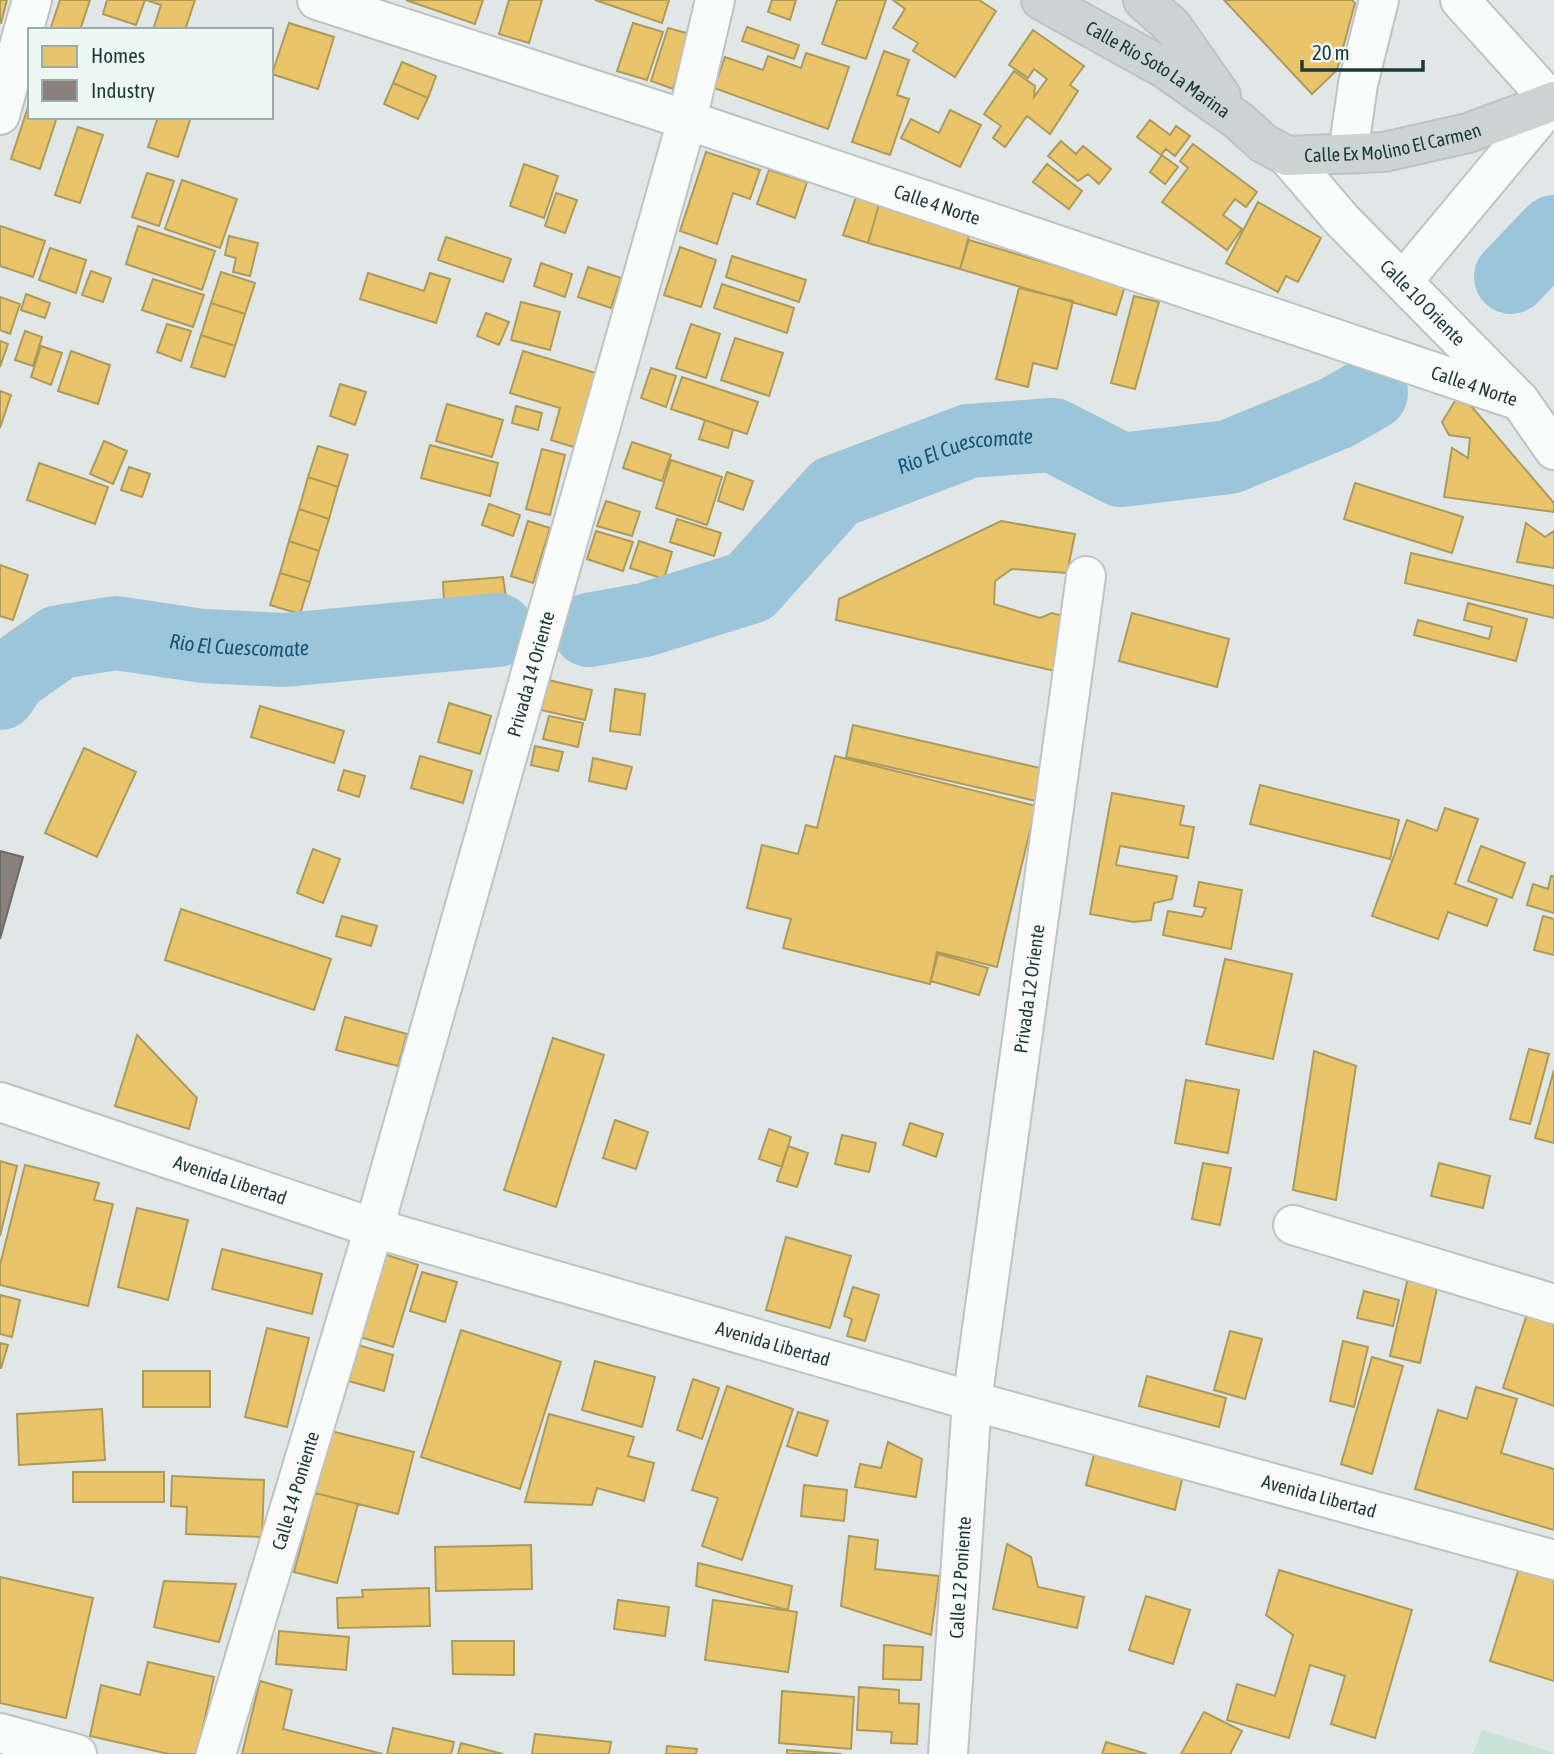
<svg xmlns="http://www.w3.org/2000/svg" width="1554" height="1754" viewBox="0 0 1554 1754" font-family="'Asap Condensed',sans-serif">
<rect width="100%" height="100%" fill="#e0e7e6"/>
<path fill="#c8e2d5" d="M 1482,1730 L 1554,1753 L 1554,1754 L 1473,1754 Z"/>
<path fill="#e9c46a" stroke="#ac9b5b" stroke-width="2" d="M 0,0 L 7,0 L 1,23 L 0,23 Z
M 60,0 L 90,0 L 80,30 L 50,30 Z
M 107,0 L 145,0 L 136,25 L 103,14 Z
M 146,0 L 195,0 L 185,30 L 153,30 L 161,5 Z
M 406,0 L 483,0 L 475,24 Z
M 509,0 L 542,0 L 529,43 L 499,34 Z
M 595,0 L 669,0 L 662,23 Z
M 772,0 L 796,0 L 790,20 L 768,12 Z
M 837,0 L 886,0 L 866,59 L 822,44 Z
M 979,0 L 996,11 L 955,77 L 913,51 L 918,43 L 893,28 L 905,9 L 893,0 Z
M 1224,0 L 1352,0 L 1355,3 L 1337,70 L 1312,94 Z
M 289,23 L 334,37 L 318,89 L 272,74 Z
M 633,23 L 663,32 L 647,80 L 617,71 Z
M 747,27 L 799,45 L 794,59 L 742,41 Z
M 668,28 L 690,34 L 673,89 L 651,81 Z
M 1033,30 L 1084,66 L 1070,85 L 1078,91 L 1050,134 L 1027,116 L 1005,147 L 993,138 L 1001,126 L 984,114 L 1014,71 L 1035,86 L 1034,97 L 1047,79 L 1034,69 L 1028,78 L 1009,65 Z
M 884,51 L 909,60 L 897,95 L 909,99 L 890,155 L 852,142 Z
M 806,53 L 849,67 L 828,129 L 714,88 L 725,57 L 763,70 L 768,56 L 801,68 Z
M 402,62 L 436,76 L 428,98 L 393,83 Z
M 393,83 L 428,98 L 418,119 L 384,104 Z
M 29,104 L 30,117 L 57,117 L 40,169 L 11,159 Z
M 950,110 L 981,125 L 960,167 L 901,138 L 911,119 L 939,133 Z
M 158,117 L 191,117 L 178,157 L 148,147 Z
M 1150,120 L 1170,135 L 1176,126 L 1190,136 L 1175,156 L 1166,149 L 1161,155 L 1137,137 Z
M 78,127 L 103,135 L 80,203 L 55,195 Z
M 1061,141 L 1076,154 L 1083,146 L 1111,169 L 1099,184 L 1088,174 L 1078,181 L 1048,156 Z
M 1193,144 L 1257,192 L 1246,207 L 1235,199 L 1223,215 L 1242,229 L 1227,250 L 1162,202 L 1188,168 L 1180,161 Z
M 706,152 L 760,170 L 750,199 L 733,193 L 717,244 L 680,231 Z
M 1162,155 L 1178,167 L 1165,184 L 1150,172 Z
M 524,164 L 558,176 L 544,218 L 510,206 Z
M 1047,164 L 1082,191 L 1069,209 L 1033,182 Z
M 769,170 L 807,182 L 795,218 L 757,204 Z
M 147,173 L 174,181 L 159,226 L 132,217 Z
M 182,180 L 237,199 L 220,248 L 165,229 Z
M 556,193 L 577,200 L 565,233 L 545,226 Z
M 857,194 L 880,201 L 868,243 L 843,235 Z
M 880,201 L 971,228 L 960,269 L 868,243 Z
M 1258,202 L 1321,238 L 1298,282 L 1286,276 L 1278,292 L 1226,263 Z
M 0,226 L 45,241 L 33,277 L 0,266 Z
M 138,226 L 215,251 L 202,290 L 126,264 Z
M 229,236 L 258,243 L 250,276 L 233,272 L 236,258 L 225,255 Z
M 446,237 L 511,259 L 503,282 L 438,260 Z
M 969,240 L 1125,286 L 1116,315 L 960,269 Z
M 680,247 L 716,260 L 701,307 L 664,295 Z
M 50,248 L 86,260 L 76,293 L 39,280 Z
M 732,256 L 806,280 L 799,302 L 726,277 Z
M 541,263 L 572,274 L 565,297 L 534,286 Z
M 588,267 L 621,278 L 611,308 L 578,297 Z
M 91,271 L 111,278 L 103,302 L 82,295 Z
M 221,272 L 255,283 L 245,314 L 211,303 Z
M 368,273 L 424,291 L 430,273 L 450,279 L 436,323 L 360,299 Z
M 153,279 L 204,295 L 193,327 L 142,310 Z
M 722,284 L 794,308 L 787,333 L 714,308 Z
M 1019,288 L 1073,301 L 1057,369 L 1033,363 L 1028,387 L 996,379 Z
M 26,294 L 50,303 L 45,318 L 21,310 Z
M 1134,296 L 1159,302 L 1135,389 L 1111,383 Z
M 0,297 L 20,304 L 10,334 L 0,330 Z
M 521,302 L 560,312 L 550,350 L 511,340 Z
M 211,303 L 245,314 L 235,346 L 201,335 Z
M 486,313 L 509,322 L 499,345 L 477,336 Z
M 167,324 L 191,331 L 181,361 L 157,352 Z
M 691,324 L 720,334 L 706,378 L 676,368 Z
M 25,331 L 42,337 L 33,366 L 15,360 Z
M 201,335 L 235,346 L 225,377 L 191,367 Z
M 735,338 L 783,353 L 769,396 L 721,380 Z
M 0,341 L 8,344 L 0,367 Z
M 41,346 L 62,353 L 51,385 L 31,377 Z
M 71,351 L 110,365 L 98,404 L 58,391 Z
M 523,351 L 602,375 L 580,449 L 551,440 L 560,408 L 510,393 Z
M 651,368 L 676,376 L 666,407 L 641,398 Z
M 682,377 L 758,402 L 747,434 L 671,409 Z
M 340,384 L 366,392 L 355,425 L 330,416 Z
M 0,391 L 11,395 L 0,428 Z
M 1460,393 L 1554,503 L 1554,512 L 1444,497 L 1452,448 L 1468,458 L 1470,438 L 1449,435 L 1442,422 Z
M 447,404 L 503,420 L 492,457 L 436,441 Z
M 516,406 L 542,413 L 538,430 L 512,423 Z
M 705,420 L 733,430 L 728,448 L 699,439 Z
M 104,441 L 127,451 L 113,484 L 90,474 Z
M 632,442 L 671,455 L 662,481 L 623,468 Z
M 430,445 L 498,463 L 490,496 L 421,478 Z
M 318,446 L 348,455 L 338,487 L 308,477 Z
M 542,449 L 565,455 L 550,515 L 526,509 Z
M 671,460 L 722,477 L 707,525 L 656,508 Z
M 39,463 L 108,487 L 95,524 L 27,500 Z
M 129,467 L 150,474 L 142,497 L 121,490 Z
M 727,472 L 753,481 L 743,510 L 718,501 Z
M 308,477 L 338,487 L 329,519 L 299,509 Z
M 1355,483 L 1463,517 L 1452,553 L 1344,519 Z
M 606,501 L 640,512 L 632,536 L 597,526 Z
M 489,504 L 520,515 L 513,536 L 482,525 Z
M 299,509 L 329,519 L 319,551 L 289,541 Z
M 677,519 L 721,533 L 714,556 L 670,542 Z
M 528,521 L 550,528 L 533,583 L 511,576 Z
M 1001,521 L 1075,534 L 1067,573 L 1012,569 L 995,581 L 994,604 L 1040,618 L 1052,613 L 1067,617 L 1055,671 L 836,620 L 839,599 Z
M 1526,523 L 1545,537 L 1554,531 L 1554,568 L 1517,562 Z
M 596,531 L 633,542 L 623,571 L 587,559 Z
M 289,541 L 319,551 L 310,582 L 280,573 Z
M 639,541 L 672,552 L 664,579 L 630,568 Z
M 1411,553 L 1554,586 L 1554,618 L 1405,583 Z
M 0,565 L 28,575 L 13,620 L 0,616 Z
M 280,573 L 310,582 L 300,614 L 270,605 Z
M 503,577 L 506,597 L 444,603 L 443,582 Z
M 1468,603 L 1527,619 L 1516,661 L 1414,635 L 1418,620 L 1489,639 L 1492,627 L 1464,620 Z
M 1132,613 L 1229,639 L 1217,687 L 1119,661 Z
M 548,680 L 592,690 L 585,720 L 541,710 Z
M 615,689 L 645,694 L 640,735 L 610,731 Z
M 449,703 L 491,716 L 480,754 L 438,742 Z
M 260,706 L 344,731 L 334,763 L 251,737 Z
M 549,716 L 583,723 L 578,747 L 543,739 Z
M 853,725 L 1044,769 L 1036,801 L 846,757 Z
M 535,746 L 563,752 L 558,771 L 531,765 Z
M 84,748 L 136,772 L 97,857 L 45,833 Z
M 420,756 L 472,771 L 463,803 L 411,788 Z
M 835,756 L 1036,806 L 997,967 L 937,952 L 930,984 L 783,948 L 791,919 L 747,908 L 762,845 L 798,854 L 806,825 L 817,828 Z
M 593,758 L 632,767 L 626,789 L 589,781 Z
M 344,770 L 365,776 L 359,797 L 338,790 Z
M 1260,785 L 1399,820 L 1390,859 L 1250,824 Z
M 1112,793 L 1184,806 L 1180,825 L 1194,827 L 1188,858 L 1120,846 L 1116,865 L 1177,876 L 1172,899 L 1154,903 L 1151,920 L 1134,922 L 1090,914 Z
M 1445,808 L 1478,819 L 1455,884 L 1497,899 L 1487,926 L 1448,912 L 1438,939 L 1372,916 L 1407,820 L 1437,831 Z
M 1481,846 L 1525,863 L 1512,898 L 1468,881 Z
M 313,849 L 340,859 L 323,903 L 297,893 Z
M 1551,876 L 1554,876 L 1554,913 L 1527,905 L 1533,884 L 1548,889 Z
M 1199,882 L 1242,890 L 1231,949 L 1163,935 L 1168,911 L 1202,917 L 1206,908 L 1194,906 Z
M 181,909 L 331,959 L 314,1010 L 165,960 Z
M 342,916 L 377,926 L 371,946 L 336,936 Z
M 1543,916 L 1554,919 L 1554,955 L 1534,950 Z
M 938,954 L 988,968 L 979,995 L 931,981 Z
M 1225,959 L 1292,974 L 1273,1059 L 1206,1044 Z
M 345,1017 L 407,1034 L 398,1066 L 336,1050 Z
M 137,1035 L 197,1098 L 189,1129 L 115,1106 Z
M 553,1038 L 604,1055 L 556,1207 L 504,1190 Z
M 1529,1049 L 1549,1054 L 1530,1124 L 1510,1119 Z
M 1314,1051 L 1356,1066 L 1336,1200 L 1293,1190 Z
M 1554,1070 L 1554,1143 L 1535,1138 Z
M 1186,1080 L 1239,1090 L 1228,1153 L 1175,1143 Z
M 615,1120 L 648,1132 L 636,1169 L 603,1158 Z
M 910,1123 L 943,1134 L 936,1157 L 903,1145 Z
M 769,1129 L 791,1137 L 782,1167 L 759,1159 Z
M 842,1135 L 876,1143 L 869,1172 L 835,1164 Z
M 788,1146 L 808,1153 L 797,1187 L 777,1181 Z
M 0,1161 L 17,1166 L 0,1236 Z
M 1203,1163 L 1231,1168 L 1220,1225 L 1192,1219 Z
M 1439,1163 L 1490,1176 L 1483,1208 L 1431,1196 Z
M 25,1165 L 99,1183 L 94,1200 L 113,1204 L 88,1306 L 0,1285 L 0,1265 Z
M 137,1208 L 188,1220 L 168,1300 L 118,1287 Z
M 786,1237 L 851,1256 L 830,1328 L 766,1310 Z
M 222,1249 L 322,1274 L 312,1314 L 212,1289 Z
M 374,1251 L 418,1265 L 393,1347 L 350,1334 Z
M 422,1272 L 457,1282 L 445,1322 L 410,1311 Z
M 1409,1273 L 1439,1280 L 1420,1363 L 1390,1356 Z
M 853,1287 L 879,1295 L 865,1341 L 847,1336 L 852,1319 L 844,1316 Z
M 1364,1291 L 1399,1300 L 1393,1326 L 1357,1318 Z
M 0,1295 L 20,1300 L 12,1337 L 0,1334 Z
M 1530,1305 L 1554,1312 L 1554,1406 L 1503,1388 Z
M 267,1328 L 309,1338 L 287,1427 L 245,1417 Z
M 461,1330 L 561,1362 L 520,1489 L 421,1457 Z
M 1230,1331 L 1262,1339 L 1245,1399 L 1214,1390 Z
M 1343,1341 L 1368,1347 L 1354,1407 L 1330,1401 Z
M 347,1342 L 393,1355 L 384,1391 L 338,1378 Z
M 0,1343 L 8,1345 L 1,1368 L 0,1368 Z
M 1372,1357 L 1403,1366 L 1372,1474 L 1341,1464 Z
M 595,1361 L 655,1377 L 642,1427 L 582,1410 Z
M 143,1371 L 210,1371 L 210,1407 L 143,1407 Z
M 1147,1376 L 1226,1398 L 1219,1427 L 1139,1406 Z
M 693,1379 L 719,1388 L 702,1439 L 677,1430 Z
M 727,1386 L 793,1409 L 742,1560 L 702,1546 L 718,1498 L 692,1490 Z
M 1476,1387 L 1517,1399 L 1501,1453 L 1554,1469 L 1554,1530 L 1415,1489 L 1438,1410 L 1467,1419 Z
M 102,1409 L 105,1460 L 19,1465 L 17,1414 Z
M 798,1412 L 828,1421 L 817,1456 L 787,1446 Z
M 549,1414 L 634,1437 L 628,1456 L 654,1463 L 644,1501 L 597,1488 L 592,1505 L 525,1502 Z
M 331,1431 L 414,1452 L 398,1514 L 315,1493 Z
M 888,1442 L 922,1459 L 916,1497 L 855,1487 L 860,1464 L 881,1468 Z
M 1096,1447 L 1184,1471 L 1175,1510 L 1086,1485 Z
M 73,1472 L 164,1472 L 164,1502 L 73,1502 Z
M 172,1476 L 264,1480 L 262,1537 L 186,1534 L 187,1507 L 171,1506 Z
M 804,1485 L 847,1490 L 844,1521 L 801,1516 Z
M 315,1493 L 358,1504 L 337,1583 L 294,1572 Z
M 849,1536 L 878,1540 L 875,1569 L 939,1576 L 931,1635 L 841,1606 Z
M 1007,1544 L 1031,1557 L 1038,1587 L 1084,1597 L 1077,1628 L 993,1609 Z
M 531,1545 L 532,1589 L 436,1591 L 435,1547 Z
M 698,1563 L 792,1586 L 788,1610 L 696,1586 Z
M 1519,1568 L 1554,1579 L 1554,1681 L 1490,1661 Z
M 1279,1570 L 1412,1610 L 1375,1738 L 1331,1724 L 1345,1676 L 1310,1665 L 1289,1738 L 1227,1720 L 1237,1684 L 1275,1696 L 1293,1635 L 1266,1615 Z
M 0,1577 L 93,1598 L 66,1718 L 0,1703 Z
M 164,1581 L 236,1584 L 219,1642 L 154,1627 Z
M 429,1588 L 430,1626 L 338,1628 L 337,1598 L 363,1597 L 362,1590 Z
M 1146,1596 L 1190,1610 L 1173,1664 L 1129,1650 Z
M 618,1600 L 669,1607 L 665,1636 L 614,1629 Z
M 713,1600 L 797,1612 L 788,1672 L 705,1660 Z
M 279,1631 L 349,1637 L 346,1670 L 276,1664 Z
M 452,1641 L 514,1641 L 514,1675 L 453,1674 Z
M 884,1645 L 923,1647 L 921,1680 L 883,1679 Z
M 148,1662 L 214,1677 L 197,1754 L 169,1754 L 90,1736 L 101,1685 L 140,1695 Z
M 260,1681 L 292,1690 L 283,1729 L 383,1754 L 242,1754 Z
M 859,1687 L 899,1690 L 899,1703 L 919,1704 L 917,1744 L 891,1743 L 892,1732 L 857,1730 Z
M 782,1691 L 854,1697 L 851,1749 L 779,1743 Z
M 1204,1712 L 1242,1731 L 1230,1754 L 1181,1754 Z
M 393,1728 L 454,1742 L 451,1754 L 387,1754 Z
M 535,1734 L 611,1742 L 609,1754 L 532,1754 Z
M 1106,1742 L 1147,1754 L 1102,1754 Z
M 461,1743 L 503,1754 L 458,1754 Z
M 667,1746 L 697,1749 L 696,1754 L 666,1754 Z
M 787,1750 L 842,1754 L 787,1754 Z"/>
<path fill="#8a817c" stroke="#6a6c68" stroke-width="2" d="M 0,851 L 23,857 L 0,939 Z"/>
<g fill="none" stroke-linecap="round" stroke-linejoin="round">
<g stroke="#9dc5d9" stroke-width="74">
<path d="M 1511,277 L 1554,232"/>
<path id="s1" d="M 589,630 L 644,620 L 750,587 L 835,492 L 969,441 L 1053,435 L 1121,470 L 1229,457 L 1336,413 L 1371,393"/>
<path id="s2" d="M 0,693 L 11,676 L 59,642 L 116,633 L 203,646 L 284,650 L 497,630"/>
</g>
<g stroke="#bdc4c3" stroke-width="42">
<g id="street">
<path id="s3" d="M 317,0 L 687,120 L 1520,401"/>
<path d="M 0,115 L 32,0"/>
<path d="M 1348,153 L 1358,84 L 1379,0"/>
<path d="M 1403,281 L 1552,102 L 1460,0"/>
<path id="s4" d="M 0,1102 L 374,1228 L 972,1401 L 1554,1560"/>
<path d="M 1293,1225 L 1554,1304"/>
<path d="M 0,1733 L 77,1754"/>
<path id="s5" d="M 216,1754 L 374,1228 L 687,120 L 715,0"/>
<path id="s6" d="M 948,1754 L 972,1401 L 1086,576"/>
</g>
</g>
<g stroke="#bcc4c3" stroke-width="42">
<g id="secondary">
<path id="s7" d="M 1287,156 L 1342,220 L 1520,401 L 1554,450"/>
</g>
</g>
<g stroke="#bac4c3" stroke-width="42">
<g id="primary">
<path id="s8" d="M 1041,0 L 1164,68 L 1239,121 L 1263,143 L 1287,156 L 1384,152 L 1468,133 L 1554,101"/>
<path d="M 1143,0 L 1172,26 L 1221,96"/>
</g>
</g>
<use href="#street" stroke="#fafbfb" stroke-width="38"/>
<use href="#secondary" stroke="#fafbfb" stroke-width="38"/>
<use href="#primary" stroke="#ccd4d4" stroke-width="38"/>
</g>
<g text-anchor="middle" stroke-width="7" stroke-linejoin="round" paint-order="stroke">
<g font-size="19" fill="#1e3a38" stroke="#edf7f4">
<text dy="7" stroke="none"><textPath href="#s8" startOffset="136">Calle Río Soto La Marina</textPath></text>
<text dy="7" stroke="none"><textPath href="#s8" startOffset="399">Calle Ex Molino El Carmen</textPath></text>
<text dy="7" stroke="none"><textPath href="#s3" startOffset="653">Calle 4 Norte</textPath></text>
<text dy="7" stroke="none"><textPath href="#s7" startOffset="200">Calle 10 Oriente</textPath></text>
<text dy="7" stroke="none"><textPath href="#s3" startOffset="1220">Calle 4 Norte</textPath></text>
<text dy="7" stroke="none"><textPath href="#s5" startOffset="1125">Privada 14 Oriente</textPath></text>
<text dy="7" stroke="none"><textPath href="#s6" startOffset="770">Privada 12 Oriente</textPath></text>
<text dy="7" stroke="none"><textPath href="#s4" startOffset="243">Avenida Libertad</textPath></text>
<text dy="7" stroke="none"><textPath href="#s4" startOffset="810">Avenida Libertad</textPath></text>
<text dy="7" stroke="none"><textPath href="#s5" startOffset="275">Calle 14 Poniente</textPath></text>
<text dy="7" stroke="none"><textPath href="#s4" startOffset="1377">Avenida Libertad</textPath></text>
<text dy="7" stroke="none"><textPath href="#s6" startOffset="177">Calle 12 Poniente</textPath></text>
</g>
<g font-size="21" font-style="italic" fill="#155579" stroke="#edf7f4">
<text dy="7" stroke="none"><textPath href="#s1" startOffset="432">Rio El Cuescomate</textPath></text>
<text dy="7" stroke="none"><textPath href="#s2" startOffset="261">Rio El Cuescomate</textPath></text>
</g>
</g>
<rect x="28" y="28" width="245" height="91" fill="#edf7f4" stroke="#9aaba9" stroke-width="2"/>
<rect x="42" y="46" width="35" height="21" fill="#e9c46a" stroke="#9aaba9" stroke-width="2"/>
<text x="91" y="63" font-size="21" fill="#1e3a38">Homes</text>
<rect x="42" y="80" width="35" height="21" fill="#8a817c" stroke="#9aaba9" stroke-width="2"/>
<text x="91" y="98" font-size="21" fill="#1e3a38">Industry</text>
<path d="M1302 60v10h121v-10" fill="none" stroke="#1e3a38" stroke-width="3.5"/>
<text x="1312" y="60" font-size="21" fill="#1e3a38" stroke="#edf7f4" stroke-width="5" paint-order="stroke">20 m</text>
</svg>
